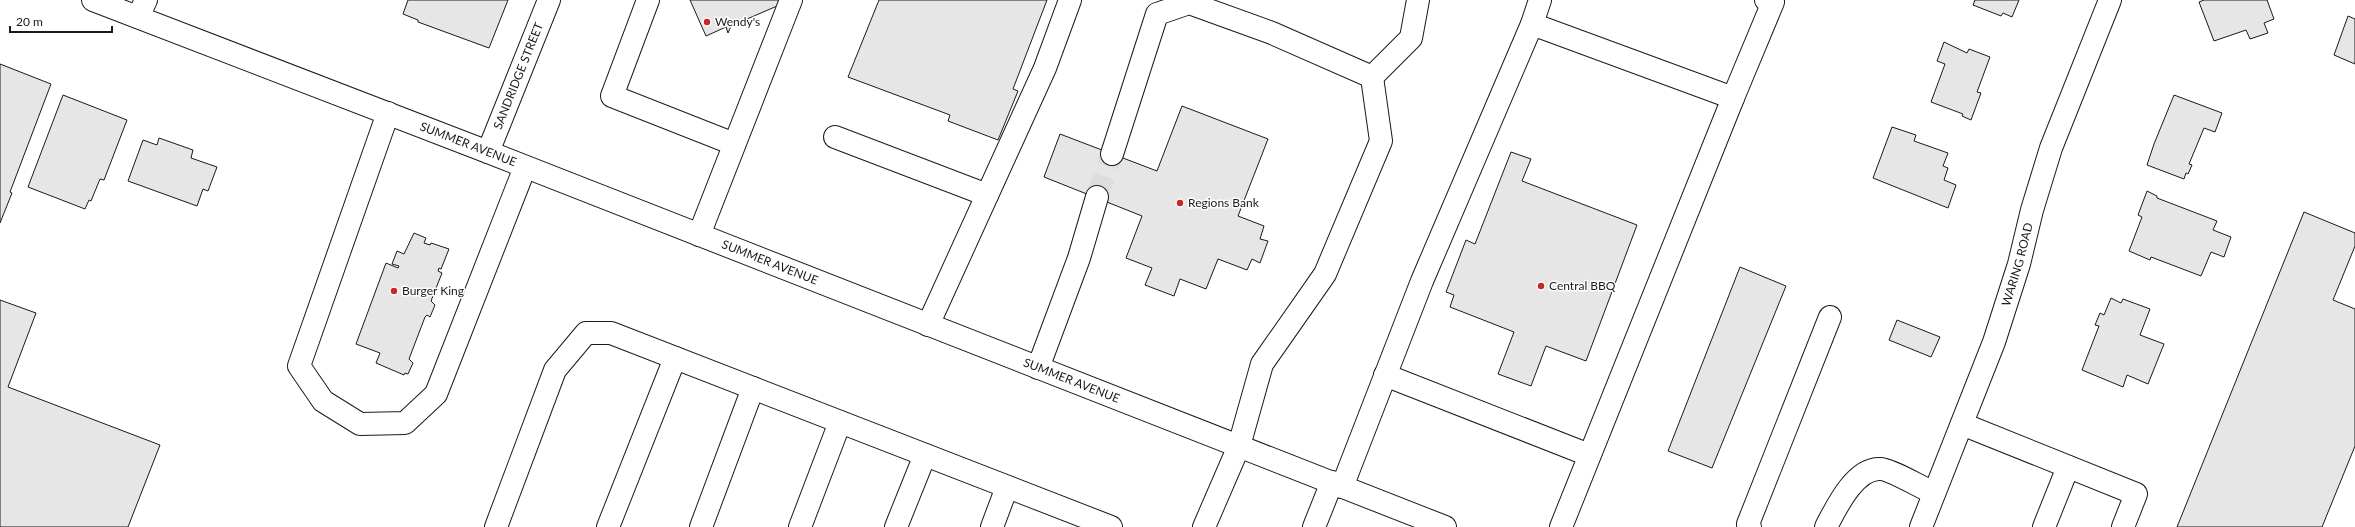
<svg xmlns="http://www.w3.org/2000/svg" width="2355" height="527" viewBox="0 0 2355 527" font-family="Lato,sans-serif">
<rect width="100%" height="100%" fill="#fff"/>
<path fill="#e6e6e6" stroke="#1a1a1a" d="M 408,0 L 508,0 L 489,48 L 418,22 L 418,20 L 403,14 Z
M 690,0 L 782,0 L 784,3 L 731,26 L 728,33 L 726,27 L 706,36 Z
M 879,0 L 1047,0 L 1013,89 L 1018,91 L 998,140 L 948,121 L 950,115 L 848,77 Z
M 1975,0 L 2019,0 L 2012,17 L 2003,13 L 2001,16 L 1973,5 Z
M 2204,0 L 2267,0 L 2274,19 L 2264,23 L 2268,33 L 2250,39 L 2246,30 L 2214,41 L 2199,2 Z
M 2348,16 L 2355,19 L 2355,64 L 2334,55 Z
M 1944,42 L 1967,53 L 1969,49 L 1990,57 L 1977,92 L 1981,93 L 1971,120 L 1962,116 L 1963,114 L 1931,102 L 1945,64 L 1937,61 Z
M 0,64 L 51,84 L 10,192 L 12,193 L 0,223 Z
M 63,95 L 127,120 L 104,180 L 100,179 L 91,201 L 89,200 L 85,209 L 28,187 Z
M 2174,95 L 2222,113 L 2215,132 L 2204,128 L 2189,164 L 2192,165 L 2188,174 L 2186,173 L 2184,179 L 2147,165 L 2154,144 Z
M 1182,106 L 1268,139 L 1238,216 L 1264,226 L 1260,239 L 1268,241 L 1260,263 L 1252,259 L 1247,270 L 1218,259 L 1206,289 L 1180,279 L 1174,296 L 1145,285 L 1152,268 L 1126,258 L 1142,216 L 1044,177 L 1060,134 L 1157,171 Z
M 1892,127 L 1916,135 L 1914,141 L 1948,153 L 1943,166 L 1948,168 L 1944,180 L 1956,185 L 1948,208 L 1873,178 Z
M 159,138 L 193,150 L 191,158 L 217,167 L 208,191 L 203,189 L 197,206 L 128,181 L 143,140 L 157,145 Z
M 1511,152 L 1531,159 L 1522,181 L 1637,225 L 1586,361 L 1546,346 L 1531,386 L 1498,374 L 1514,332 L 1450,307 L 1454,295 L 1446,292 L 1466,240 L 1475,244 Z
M 2147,191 L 2157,196 L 2157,198 L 2217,221 L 2213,230 L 2231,237 L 2224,257 L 2211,252 L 2201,276 L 2151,257 L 2150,260 L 2129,251 L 2142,217 L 2138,215 Z
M 2304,212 L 2355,233 L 2355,246 L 2333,300 L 2355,309 L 2355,446 L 2322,527 L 2177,527 Z
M 414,233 L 426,238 L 424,243 L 430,245 L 431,243 L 449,249 L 441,269 L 439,268 L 438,271 L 442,273 L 431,301 L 435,305 L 430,317 L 427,315 L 425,317 L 409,359 L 413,363 L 408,374 L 405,373 L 404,375 L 376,363 L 380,353 L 356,344 L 386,263 L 398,268 L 399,266 L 392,264 L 397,251 L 404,254 Z
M 1740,267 L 1786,286 L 1712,468 L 1668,451 Z
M 2111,298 L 2121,303 L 2123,299 L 2150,309 L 2140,335 L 2164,344 L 2148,384 L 2127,375 L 2123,387 L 2082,370 L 2099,326 L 2095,325 L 2100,313 L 2104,315 Z
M 0,300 L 36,313 L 8,387 L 160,445 L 128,527 L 0,527 Z
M 1897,320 L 1940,337 L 1931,357 L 1889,340 Z"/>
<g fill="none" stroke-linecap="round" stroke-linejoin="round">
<path stroke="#ddd" stroke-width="22" stroke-dasharray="22 11" stroke-linecap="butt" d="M 1097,197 L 1112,154"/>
<g stroke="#1a1a1a" stroke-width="24">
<g id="minor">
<path d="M 648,0 L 612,96 L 734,144"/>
<path d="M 138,17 L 146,0"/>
<path d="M 1532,24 L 1540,0"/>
<path d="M 1372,77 L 1411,38 L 1418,0"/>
<path d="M 1733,98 L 1773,2 L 1766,0"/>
<path d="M 388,113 L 299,366 L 323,401 L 360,424 L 405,423 L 436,394 L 525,167"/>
<path d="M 835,137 L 987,195"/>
<path id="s1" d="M 488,152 L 549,0"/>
<path d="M 1112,154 L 1157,14 L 1189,3 L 1272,33 L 1372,77"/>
<path d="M 699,235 L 791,0"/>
<path d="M 928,325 L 1045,68 L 1070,0"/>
<path d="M 1038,368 L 1079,258 L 1097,197"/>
<path d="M 1385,375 L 1589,455"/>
<path d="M 1962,424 L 2136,494 L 2123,527"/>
<path d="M 1342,487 L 1422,281 L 1532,24 L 1733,98 L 1561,527"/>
<path d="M 496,527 L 555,370 L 586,333 L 611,333 L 1111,527"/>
<path d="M 608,527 L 675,358"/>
<path d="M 701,527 L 753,388"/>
<path d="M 800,527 L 840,422"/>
<path d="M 896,527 L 925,455"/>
<path d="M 992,527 L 1007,487"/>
<path d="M 1204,527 L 1239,446 L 1262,364 L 1325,274 L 1381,141 L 1372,77"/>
<path d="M 1314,527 L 1332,482"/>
<path d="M 1750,527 L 1748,524 L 1830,317"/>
<path d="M 1826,527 C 1836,508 1855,467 1881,469 C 1892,470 1922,488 1934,493"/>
<path d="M 2044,527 L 2068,467"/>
</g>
</g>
<g stroke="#1a1a1a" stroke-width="24">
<g id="major">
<path id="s2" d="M 93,0 L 488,152 L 1445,527"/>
<path id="s3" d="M 1921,527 L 1994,342 L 2019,264 L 2032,210 L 2051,148 L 2110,0"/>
</g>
</g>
<use href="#minor" stroke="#fff" stroke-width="22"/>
<use href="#major" stroke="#fff" stroke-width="22"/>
</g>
<g fill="#c62828" stroke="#fff" stroke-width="1.5">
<circle cx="707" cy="22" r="4"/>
<circle cx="1180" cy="203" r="4"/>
<circle cx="1541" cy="286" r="4"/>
<circle cx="394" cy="291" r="4"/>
</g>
<g text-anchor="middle" stroke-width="3" stroke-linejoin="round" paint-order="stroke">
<g font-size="12" fill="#1a1a1a" stroke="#fff" text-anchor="start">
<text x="715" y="26">Wendy's</text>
<text x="1188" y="207">Regions Bank</text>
<text x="1549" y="290">Central BBQ</text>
<text x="402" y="295">Burger King</text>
</g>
<g font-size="12" fill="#1a1a1a" stroke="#fff">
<text dy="4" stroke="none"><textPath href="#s1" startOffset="82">SANDRIDGE STREET</textPath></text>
<text dy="4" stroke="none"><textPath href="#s2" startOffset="402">SUMMER AVENUE</textPath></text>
<text dy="4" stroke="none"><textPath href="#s2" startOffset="726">SUMMER AVENUE</textPath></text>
<text dy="4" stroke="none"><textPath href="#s3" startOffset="280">WARING ROAD</textPath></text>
<text dy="4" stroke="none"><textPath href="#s2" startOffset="1050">SUMMER AVENUE</textPath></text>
</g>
</g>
<path d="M10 26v6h102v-6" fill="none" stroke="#1a1a1a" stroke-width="2"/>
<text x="16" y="26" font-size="12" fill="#1a1a1a" stroke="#ffffff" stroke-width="3" paint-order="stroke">20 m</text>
</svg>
